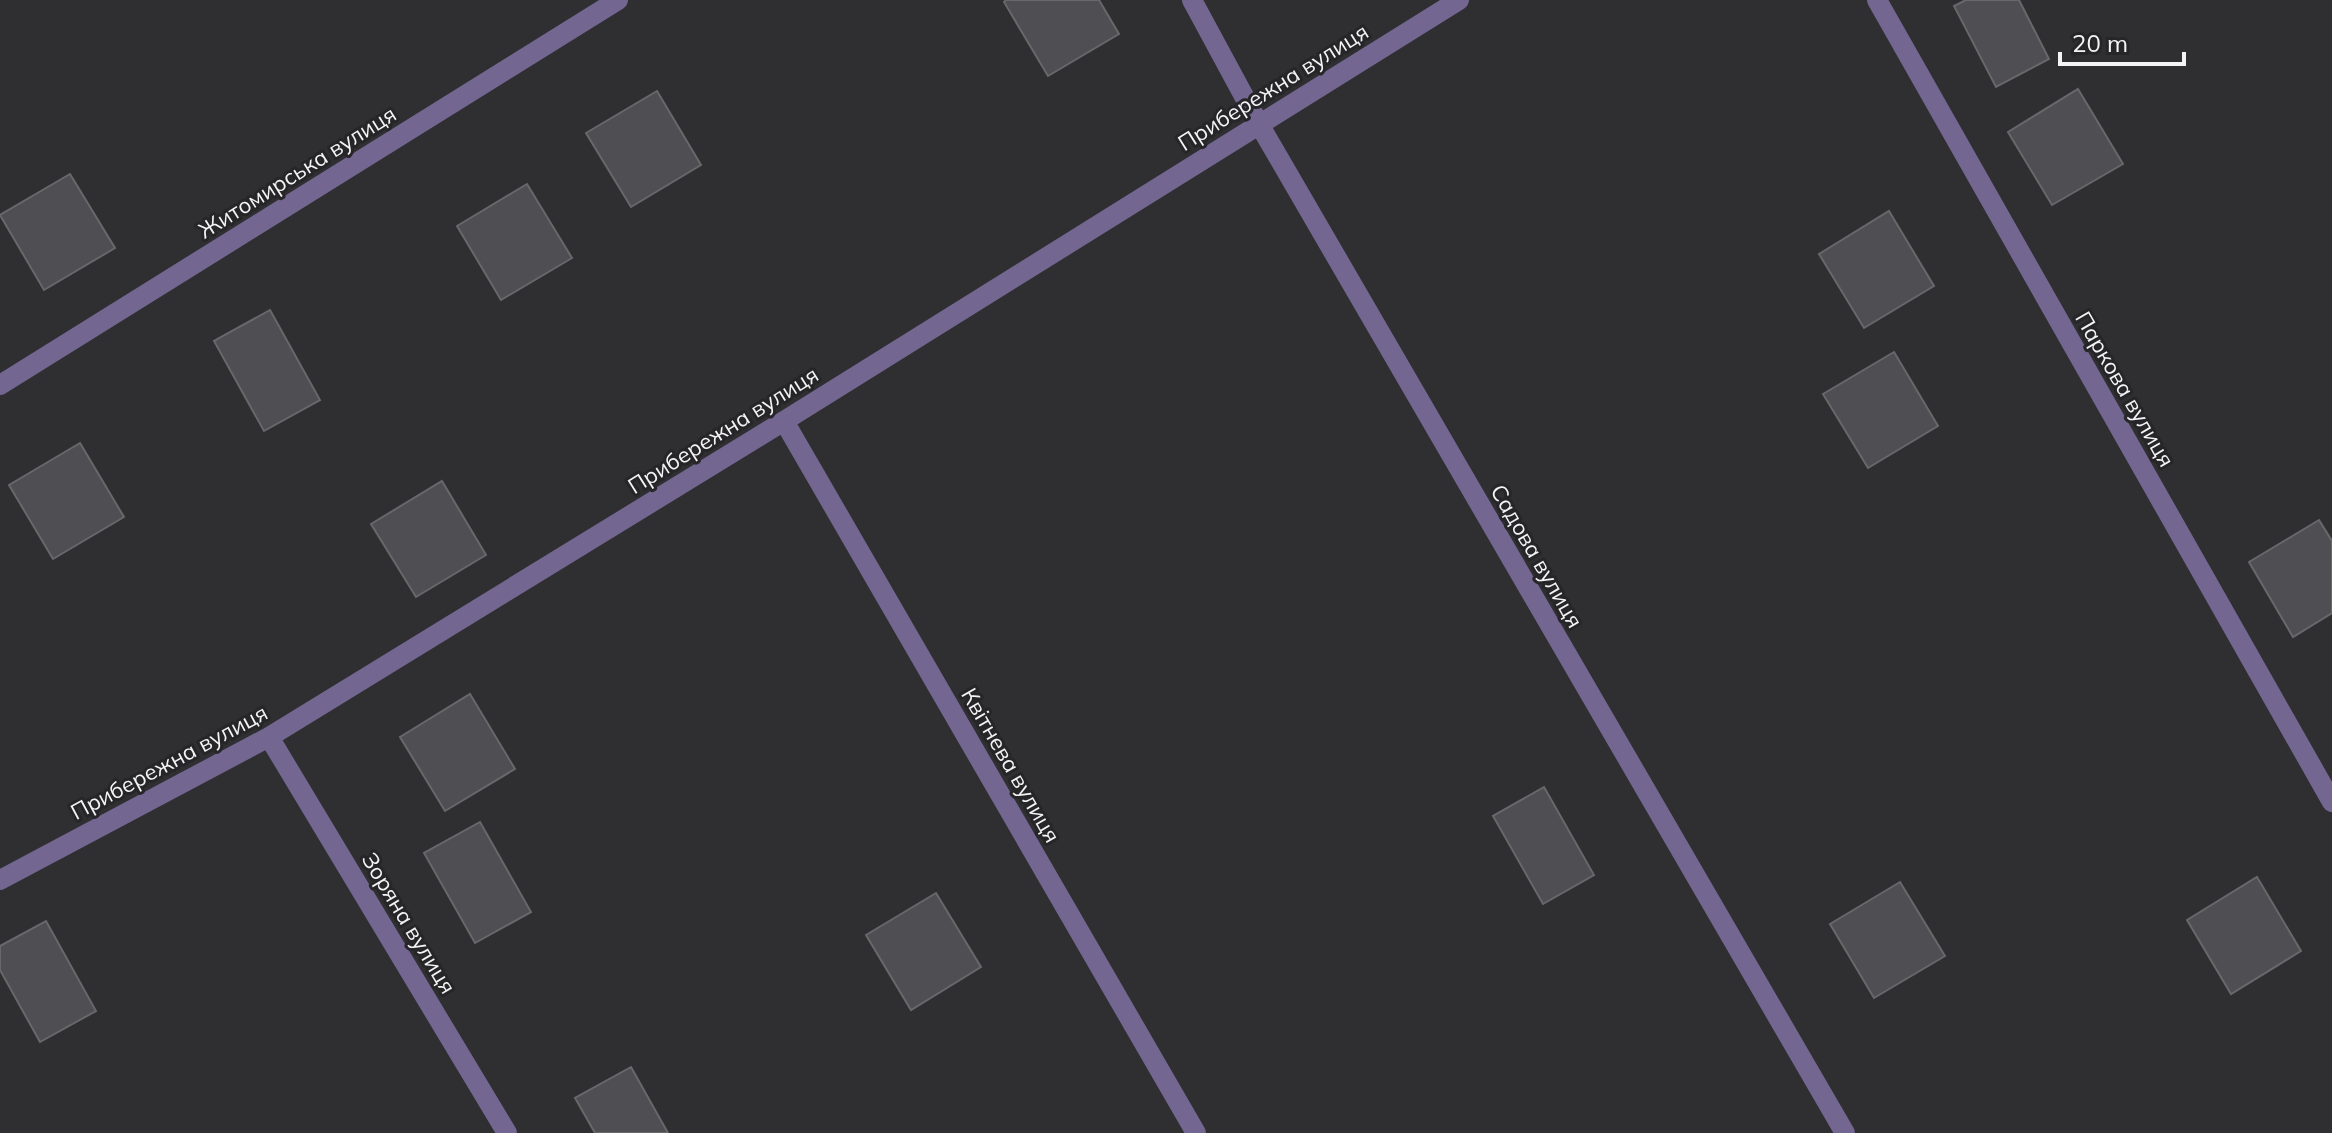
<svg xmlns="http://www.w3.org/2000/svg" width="2332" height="1133" viewBox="0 0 2332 1133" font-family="Mulish,sans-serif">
<rect width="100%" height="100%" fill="#2f2f32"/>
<path fill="#4f4e52" stroke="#68676a" stroke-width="2" d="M 1006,0 L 1099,0 L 1119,34 L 1048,76 L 1004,2 Z
M 1966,0 L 2019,0 L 2049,59 L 1996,87 L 1954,6 Z
M 2078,89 L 2123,164 L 2052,205 L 2008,132 Z
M 657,91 L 701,165 L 631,207 L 586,133 Z
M 70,174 L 115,248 L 44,290 L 0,215 Z
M 527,184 L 572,258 L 501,300 L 457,226 Z
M 1889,211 L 1934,286 L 1864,328 L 1819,254 Z
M 270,310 L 320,400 L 264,431 L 214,341 Z
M 1894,352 L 1938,426 L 1868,468 L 1823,394 Z
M 80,443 L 124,517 L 53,559 L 9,485 Z
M 442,481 L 486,555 L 416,597 L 371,524 Z
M 2319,520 L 2332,541 L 2332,613 L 2293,637 L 2249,562 Z
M 470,694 L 515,769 L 445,811 L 400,737 Z
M 1544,787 L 1594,875 L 1543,904 L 1493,816 Z
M 480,822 L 531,912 L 475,943 L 424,853 Z
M 2257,877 L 2301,951 L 2231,994 L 2187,920 Z
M 1900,882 L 1945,956 L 1874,998 L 1830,924 Z
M 936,893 L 981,967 L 911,1010 L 866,935 Z
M 46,921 L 96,1011 L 40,1042 L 0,970 L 0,946 Z
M 631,1067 L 668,1133 L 595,1133 L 575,1098 Z"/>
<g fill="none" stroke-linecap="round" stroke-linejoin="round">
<path stroke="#736691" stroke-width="20" d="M 1192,0 L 1259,124 L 1845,1133
M 1877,0 L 2332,802
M 0,385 L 618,0
M 784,421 L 1196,1133
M 269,737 L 507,1133
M 0,880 L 269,737 L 784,421 L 1459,0"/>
</g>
<g text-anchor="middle" stroke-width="6" stroke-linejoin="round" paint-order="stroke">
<g font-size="22" fill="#f4f4f6" stroke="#262528">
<text transform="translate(1273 87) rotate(-32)" y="8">Прибережна вулиця</text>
<text transform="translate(297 172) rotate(-32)" y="8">Житомирська вулиця</text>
<text transform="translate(2125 389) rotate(60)" y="8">Паркова вулиця</text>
<text transform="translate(723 430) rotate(-32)" y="8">Прибережна вулиця</text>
<text transform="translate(1537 556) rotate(60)" y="8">Садова вулиця</text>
<text transform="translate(169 762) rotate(-28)" y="8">Прибережна вулиця</text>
<text transform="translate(1011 765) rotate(60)" y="8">Квітнева вулиця</text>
<text transform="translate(409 923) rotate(59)" y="8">Зоряна вулиця</text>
</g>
</g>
<path d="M2060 52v12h124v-12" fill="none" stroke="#f4f4f6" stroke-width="4"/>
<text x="2072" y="52" font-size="24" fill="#f4f4f6" stroke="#262528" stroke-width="6" paint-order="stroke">20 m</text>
</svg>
